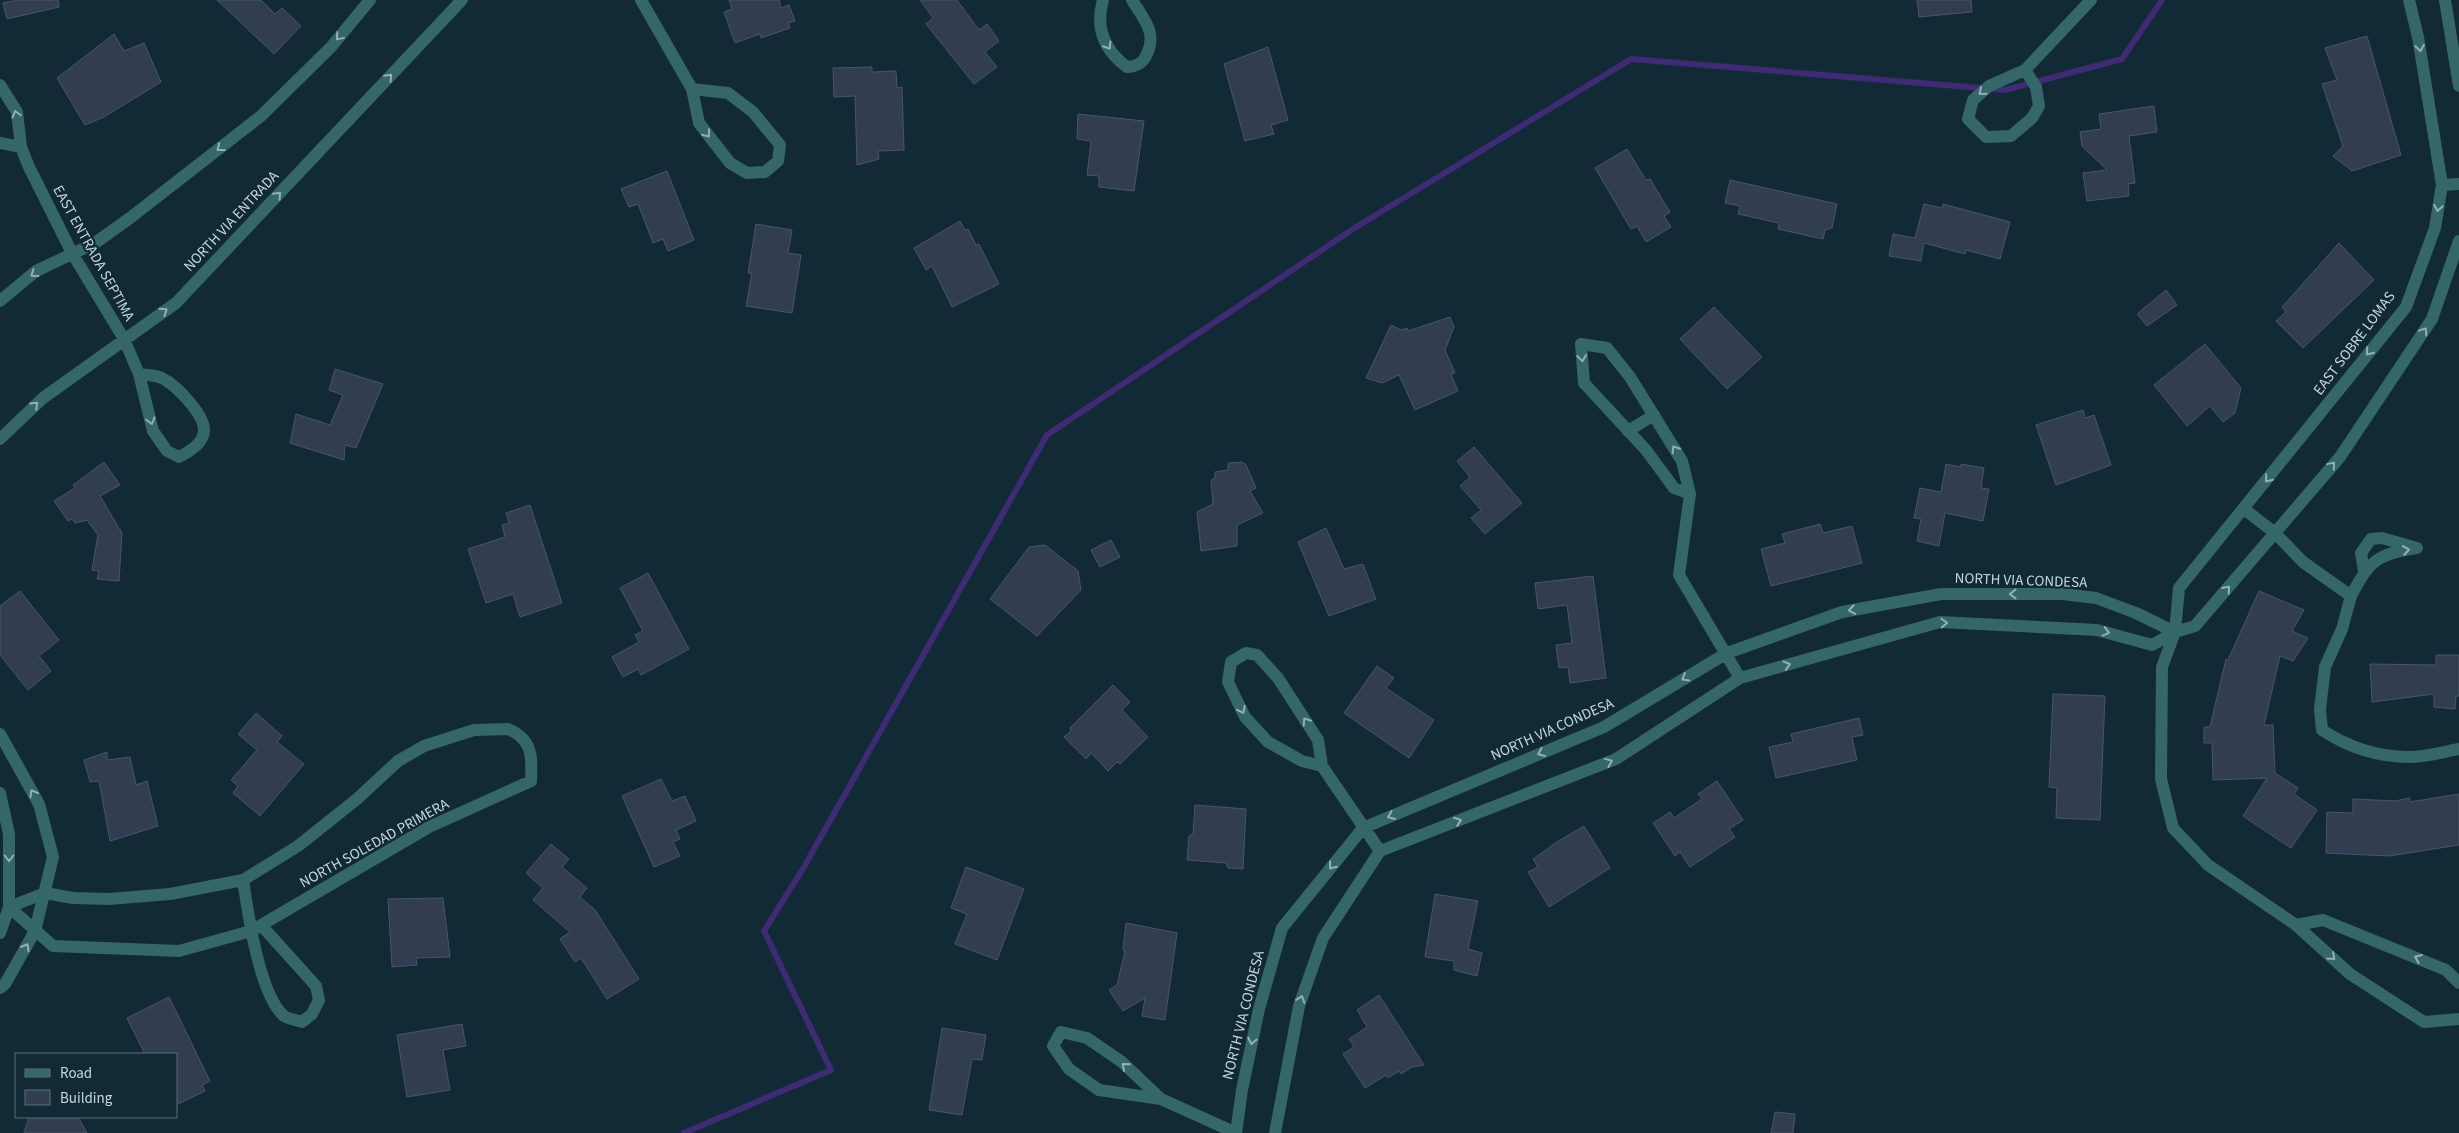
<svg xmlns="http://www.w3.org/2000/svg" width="2459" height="1133" viewBox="0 0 2459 1133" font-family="'Source Sans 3',sans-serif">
<rect width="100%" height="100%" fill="#112a36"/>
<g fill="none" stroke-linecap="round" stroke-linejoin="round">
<path stroke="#3f2a74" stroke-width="6" d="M 684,1133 L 831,1070 L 764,931 L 804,867 L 1047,435 L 1353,229 L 1631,59 L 2005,90 L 2122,59 L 2162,0"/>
</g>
<path fill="#323d51" stroke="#49556a" d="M 18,0 L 58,0 L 59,7 L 7,19 L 3,3 Z
M 217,0 L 261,0 L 275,14 L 282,8 L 301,26 L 274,54 Z
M 729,0 L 779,0 L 781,8 L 789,5 L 795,21 L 788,23 L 790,28 L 761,38 L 760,34 L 735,43 L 724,12 L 732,9 Z
M 920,0 L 957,0 L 979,30 L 987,24 L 999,41 L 985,52 L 997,67 L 974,84 L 926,24 L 933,18 Z
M 1917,0 L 1971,0 L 1972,12 L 1919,17 Z
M 114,34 L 124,51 L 144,43 L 161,82 L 104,117 L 85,125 L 57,78 Z
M 2367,36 L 2401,155 L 2352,171 L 2333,156 L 2343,146 L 2322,84 L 2337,80 L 2325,48 Z
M 1268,47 L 1288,120 L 1271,125 L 1274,134 L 1245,141 L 1224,64 Z
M 872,67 L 872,72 L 896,71 L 897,88 L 902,87 L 904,150 L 878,151 L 879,159 L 857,165 L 855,96 L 834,97 L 833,68 Z
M 2154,106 L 2157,132 L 2129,136 L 2135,183 L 2128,184 L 2129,196 L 2087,201 L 2083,173 L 2107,170 L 2082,146 L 2080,132 L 2101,129 L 2099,114 Z
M 1078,114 L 1144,121 L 1134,191 L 1099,187 L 1099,176 L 1087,175 L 1091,141 L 1077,139 Z
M 1627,149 L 1646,180 L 1650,179 L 1670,212 L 1664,216 L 1671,227 L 1646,242 L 1637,226 L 1631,229 L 1595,168 Z
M 667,171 L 694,240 L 668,251 L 663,239 L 653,243 L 638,204 L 629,207 L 621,189 Z
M 1730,180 L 1837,204 L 1832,228 L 1825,230 L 1823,239 L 1778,229 L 1779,223 L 1738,214 L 1740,206 L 1725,203 Z
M 1924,204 L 1942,208 L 1943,204 L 2010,222 L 2000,259 L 1966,250 L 1965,254 L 1924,243 L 1921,261 L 1889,256 L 1893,234 L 1915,238 Z
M 960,221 L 965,230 L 968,229 L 976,245 L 979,244 L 999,284 L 952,307 L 932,266 L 926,270 L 914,248 Z
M 756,224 L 792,230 L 788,253 L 801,255 L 792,313 L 746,306 L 752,273 L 748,273 Z
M 2339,243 L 2374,280 L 2303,348 L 2276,321 L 2286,312 L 2282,307 Z
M 2166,290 L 2177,305 L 2147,326 L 2137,314 Z
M 1714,307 L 1762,357 L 1727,389 L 1680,339 Z
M 1450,317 L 1454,327 L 1445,350 L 1455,373 L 1451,374 L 1458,391 L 1415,410 L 1399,375 L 1382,383 L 1366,378 L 1391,325 L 1401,330 L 1407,328 L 1408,331 Z
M 2205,344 L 2241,388 L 2235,413 L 2223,422 L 2210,406 L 2187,426 L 2154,385 Z
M 335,369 L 383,384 L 356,448 L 345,445 L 344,460 L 290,443 L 296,414 L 330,425 L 343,395 L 329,390 Z
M 2083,410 L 2085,418 L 2094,415 L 2111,465 L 2056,485 L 2036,425 Z
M 1474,447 L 1522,503 L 1485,534 L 1471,518 L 1481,510 L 1460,486 L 1470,477 L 1457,461 Z
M 104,462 L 120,485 L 100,496 L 122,533 L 119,581 L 97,579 L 99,571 L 92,570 L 98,535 L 87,520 L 75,523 L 72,519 L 68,521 L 54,501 L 75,488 L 73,485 Z
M 1242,462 L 1246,465 L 1256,488 L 1250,491 L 1263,513 L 1237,525 L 1237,546 L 1201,551 L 1197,512 L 1213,504 L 1211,480 L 1215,478 L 1215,472 L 1228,470 L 1228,463 Z
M 1946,464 L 1961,467 L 1961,464 L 1984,468 L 1981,488 L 1989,489 L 1983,521 L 1945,513 L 1939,546 L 1917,541 L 1921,519 L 1914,518 L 1920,488 L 1941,492 Z
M 530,505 L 562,603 L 520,617 L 513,594 L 486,603 L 468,549 L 505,537 L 502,525 L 509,523 L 506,513 Z
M 1820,524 L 1823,533 L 1852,526 L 1862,563 L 1771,586 L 1761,549 L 1785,543 L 1782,534 Z
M 1326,528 L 1344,569 L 1363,564 L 1376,599 L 1329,616 L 1298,542 Z
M 1111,540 L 1120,557 L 1100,567 L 1091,550 Z
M 1045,545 L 1078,571 L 1081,590 L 1037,636 L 990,599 L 1029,547 Z
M 648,573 L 689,649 L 641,675 L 638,669 L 623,677 L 612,657 L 639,642 L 635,635 L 643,631 L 620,588 Z
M 1593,576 L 1606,678 L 1570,683 L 1568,667 L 1559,668 L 1556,645 L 1572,643 L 1567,605 L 1538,609 L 1535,583 Z
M 20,591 L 59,640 L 39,656 L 51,671 L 28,690 L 0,655 L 0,606 Z
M 2259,591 L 2304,610 L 2292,631 L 2308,638 L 2293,661 L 2280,656 L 2264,725 L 2273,725 L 2275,773 L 2298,788 L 2294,794 L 2317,810 L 2291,848 L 2243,816 L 2267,778 L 2213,780 L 2212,743 L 2204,743 L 2204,727 L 2210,727 L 2226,659 L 2228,660 Z
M 2436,655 L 2459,655 L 2459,696 L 2456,696 L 2455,709 L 2434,707 L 2434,694 L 2372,702 L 2370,664 L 2436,665 Z
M 1377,666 L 1394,678 L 1386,688 L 1434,720 L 1409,758 L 1344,713 Z
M 1113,685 L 1130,702 L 1122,710 L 1148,737 L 1120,764 L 1117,762 L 1108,771 L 1091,753 L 1086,759 L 1064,737 L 1071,731 L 1070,728 Z
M 2053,694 L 2105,696 L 2100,820 L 2056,818 L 2057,788 L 2049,787 Z
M 256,713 L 282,736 L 277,742 L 304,764 L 260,816 L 233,793 L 238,786 L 231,780 L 257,750 L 238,734 Z
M 1859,718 L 1863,735 L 1852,737 L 1857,760 L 1776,778 L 1769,747 L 1793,742 L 1791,734 Z
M 107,752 L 107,760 L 130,757 L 136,785 L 147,781 L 158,826 L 110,841 L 99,781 L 90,782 L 84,760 Z
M 661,779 L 672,801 L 685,796 L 696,821 L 676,830 L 680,839 L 673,842 L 680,856 L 654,867 L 622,796 Z
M 1717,781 L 1743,820 L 1729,829 L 1735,837 L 1690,867 L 1680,852 L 1675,856 L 1653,823 L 1670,812 L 1674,818 L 1702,799 L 1698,794 Z
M 2459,794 L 2459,845 L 2389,856 L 2326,853 L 2327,812 L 2353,813 L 2353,799 L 2395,801 L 2410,798 L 2410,802 Z
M 1195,805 L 1246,809 L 1243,869 L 1228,868 L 1226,863 L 1187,860 L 1189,836 L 1193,834 Z
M 1584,826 L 1610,868 L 1549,907 L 1528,872 L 1538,867 L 1533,859 L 1557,842 Z
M 551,844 L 569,859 L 562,867 L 587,888 L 580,897 L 595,910 L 639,979 L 607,999 L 581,958 L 575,962 L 560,939 L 570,932 L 533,900 L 543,888 L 526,873 Z
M 966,867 L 1024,889 L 997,960 L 955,944 L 967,914 L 951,908 Z
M 1435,894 L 1478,901 L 1468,949 L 1482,953 L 1477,976 L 1454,970 L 1454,961 L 1425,957 Z
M 443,898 L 450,957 L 416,958 L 417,965 L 392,967 L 388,899 Z
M 1126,923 L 1177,933 L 1165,1020 L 1142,1016 L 1145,998 L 1123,1011 L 1109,990 L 1117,985 L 1125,951 L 1123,950 Z
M 1379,995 L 1424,1065 L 1412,1067 L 1401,1074 L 1399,1071 L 1388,1078 L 1386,1075 L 1365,1088 L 1343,1054 L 1354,1047 L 1349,1039 L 1367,1027 L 1357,1010 Z
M 169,997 L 210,1081 L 202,1085 L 205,1091 L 176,1105 L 176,1054 L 145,1054 L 127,1018 Z
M 462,1024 L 466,1046 L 443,1050 L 450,1090 L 407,1097 L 397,1035 Z
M 942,1028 L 986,1035 L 982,1060 L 972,1059 L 962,1115 L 929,1110 Z
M 1775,1112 L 1795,1114 L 1793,1133 L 1771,1133 Z
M 29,1117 L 78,1117 L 87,1133 L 24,1133 Z"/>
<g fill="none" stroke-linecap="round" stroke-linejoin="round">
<path stroke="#35676a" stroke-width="12" d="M 1628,431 L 1654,415
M 2351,596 C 2370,560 2377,554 2417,548 L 2382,538 L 2371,539 L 2361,553 L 2364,571"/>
<path stroke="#35676a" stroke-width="12" d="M 641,0 L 692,89 L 699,123 L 730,163 L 747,173 L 765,172 L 778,161 L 780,145 L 753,112 L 728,93 L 692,89
M 1103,0 C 1095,28 1104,50 1127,67 C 1135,67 1143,63 1146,56 C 1158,33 1144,20 1132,0
M 2409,0 L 2418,37 L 2442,185 L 2435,228 L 2406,307 L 2179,588 L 2175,632 L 2195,626 L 2340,457 L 2432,319 L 2459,241
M 2445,0 L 2459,86
M 2025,70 L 2036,87 L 2039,106 L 2032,118 L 2011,136 L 1986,137 L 1968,119 L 1973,100 L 1989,86 L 2025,70 L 2091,0
M 0,85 L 17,112 L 21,147 L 29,167 L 72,253 L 124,339 L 139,374 L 153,431 L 167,451 L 179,457 C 189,452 205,442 204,429 C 203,413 174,382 159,377 C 153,375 145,375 139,374
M 0,143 L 21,147
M 2442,185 L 2459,184
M 0,301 L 36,271 L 95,243 L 130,218 L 261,116 L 331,47 L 370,0
M 0,439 L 43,398 L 176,303 L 462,0
M 1690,494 L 1674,488 L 1646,450 L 1584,383 L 1581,344 L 1607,348 L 1630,377 L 1682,461 L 1690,494 L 1679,575 L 1740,678
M 2244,509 L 2275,533 L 2303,562 L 2351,596 L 2342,629 L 2325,667 L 2320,709 L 2322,730 C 2348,747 2378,757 2409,757 C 2425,757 2443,752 2459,749
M 2175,632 L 2162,667 L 2161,779 L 2173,828 L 2208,865 L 2296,925 L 2350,974 L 2424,1022 L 2459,1019
M 508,729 C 533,740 532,756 531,781 L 429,827 L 251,931 L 179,951 L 53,946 L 9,907 L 45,893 L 73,898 L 109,899 L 170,894 L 243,880 L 298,846 L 357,799 L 398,761 L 424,746 L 474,730 Z
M 0,734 L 39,804 L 53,857 L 35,931 L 5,984 L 0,988
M 1322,766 L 1302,761 L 1268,742 L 1245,717 L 1228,682 L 1231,662 L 1246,653 L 1257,655 L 1278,678 L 1318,740 L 1322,766 L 1380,851
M 0,793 L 9,834 L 9,907 L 0,933
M 243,880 C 248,913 259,994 284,1016 C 288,1019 297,1020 302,1022 L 312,1014 L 319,1000 L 316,986 L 261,925
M 2296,925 L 2323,920 L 2446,970 L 2459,983
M 1161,1099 L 1099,1090 L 1069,1069 L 1053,1046 L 1061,1032 L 1087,1038 L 1122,1062 L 1161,1099 L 1236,1133
M 1236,1133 L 1242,1090 L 1259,1009 L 1282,928 L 1363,828 L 1604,727 L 1727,653 L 1842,612 L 1941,594 L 2063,594 L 2096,598 L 2136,613 L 2175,632 L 2152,645 L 2097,630 L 1940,622 L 1740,678 L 1616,759 L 1380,851 L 1323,938 L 1299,1006 L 1275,1133"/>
</g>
<defs><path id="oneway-chevron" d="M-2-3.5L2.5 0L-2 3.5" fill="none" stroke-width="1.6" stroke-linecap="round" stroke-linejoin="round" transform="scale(1.25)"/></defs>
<g stroke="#94afb5">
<use href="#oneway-chevron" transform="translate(339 37) rotate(130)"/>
<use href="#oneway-chevron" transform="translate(1108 46) rotate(58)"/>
<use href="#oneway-chevron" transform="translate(2420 48) rotate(81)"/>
<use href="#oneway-chevron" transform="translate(389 77) rotate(-47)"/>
<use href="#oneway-chevron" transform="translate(1982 92) rotate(139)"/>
<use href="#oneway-chevron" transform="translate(16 114) rotate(-106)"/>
<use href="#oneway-chevron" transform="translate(707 134) rotate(52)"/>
<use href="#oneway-chevron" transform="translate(220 148) rotate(142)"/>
<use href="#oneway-chevron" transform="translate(278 195) rotate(-47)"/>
<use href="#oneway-chevron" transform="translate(2438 208) rotate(99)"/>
<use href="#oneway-chevron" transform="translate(34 274) rotate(144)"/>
<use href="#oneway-chevron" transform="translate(164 311) rotate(-35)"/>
<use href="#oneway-chevron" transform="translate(2424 331) rotate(-56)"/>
<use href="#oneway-chevron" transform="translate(2369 352) rotate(129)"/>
<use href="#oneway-chevron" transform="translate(1582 358) rotate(84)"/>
<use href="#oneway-chevron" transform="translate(35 405) rotate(-44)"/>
<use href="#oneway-chevron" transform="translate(151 421) rotate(74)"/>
<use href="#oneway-chevron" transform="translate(1675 449) rotate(-122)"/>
<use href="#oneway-chevron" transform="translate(2332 465) rotate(-50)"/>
<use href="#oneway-chevron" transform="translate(2268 479) rotate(129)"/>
<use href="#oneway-chevron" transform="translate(2406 550) rotate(-9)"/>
<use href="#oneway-chevron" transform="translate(2227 589) rotate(-49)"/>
<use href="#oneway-chevron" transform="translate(2013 594) rotate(-180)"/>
<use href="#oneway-chevron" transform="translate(1852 610) rotate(170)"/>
<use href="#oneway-chevron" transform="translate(1944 623) rotate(-2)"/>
<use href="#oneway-chevron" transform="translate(2106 632) rotate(15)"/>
<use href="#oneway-chevron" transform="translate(1787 665) rotate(-16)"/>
<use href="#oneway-chevron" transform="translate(1685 678) rotate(149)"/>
<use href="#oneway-chevron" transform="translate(1242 710) rotate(63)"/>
<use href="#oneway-chevron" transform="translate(1306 721) rotate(-123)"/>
<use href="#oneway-chevron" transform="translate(1541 753) rotate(157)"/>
<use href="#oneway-chevron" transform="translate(1609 762) rotate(-22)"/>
<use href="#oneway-chevron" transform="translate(33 793) rotate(-119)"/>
<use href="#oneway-chevron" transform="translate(1391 816) rotate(157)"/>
<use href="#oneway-chevron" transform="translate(1458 821) rotate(-21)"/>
<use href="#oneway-chevron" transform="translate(9 858) rotate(90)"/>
<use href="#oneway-chevron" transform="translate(1332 866) rotate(129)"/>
<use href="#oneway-chevron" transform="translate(26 947) rotate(-60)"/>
<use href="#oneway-chevron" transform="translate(2332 957) rotate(42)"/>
<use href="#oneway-chevron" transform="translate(2418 958) rotate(-157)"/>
<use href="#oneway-chevron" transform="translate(1301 999) rotate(-71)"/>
<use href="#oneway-chevron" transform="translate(1252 1041) rotate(102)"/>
<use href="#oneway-chevron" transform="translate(1125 1066) rotate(-139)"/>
</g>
<g text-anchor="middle" stroke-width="4.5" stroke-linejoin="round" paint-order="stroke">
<g font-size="15" fill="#c7d6dd" stroke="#112a36">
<text transform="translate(231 221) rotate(-47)" y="5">NORTH VIA ENTRADA</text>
<text transform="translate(94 253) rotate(61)" y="5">EAST ENTRADA SEPTIMA</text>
<text transform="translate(2354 343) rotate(-53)" y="5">EAST SOBRE LOMAS</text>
<text transform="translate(2021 580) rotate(2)" y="5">NORTH VIA CONDESA</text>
<text transform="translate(1552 729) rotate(-24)" y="5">NORTH VIA CONDESA</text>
<text transform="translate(374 843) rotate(-29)" y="5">NORTH SOLEDAD PRIMERA</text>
<text transform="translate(1243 1015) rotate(-76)" y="5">NORTH VIA CONDESA</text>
</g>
</g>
<rect x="15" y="1053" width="162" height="65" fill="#112a36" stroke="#5a6f79"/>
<rect x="25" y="1069" width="25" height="8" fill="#35676a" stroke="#5a6f79"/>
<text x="60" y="1078" font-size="15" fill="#c7d6dd">Road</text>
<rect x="25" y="1090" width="25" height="15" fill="#323d51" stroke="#5a6f79"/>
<text x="60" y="1103" font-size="15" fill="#c7d6dd">Building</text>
</svg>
